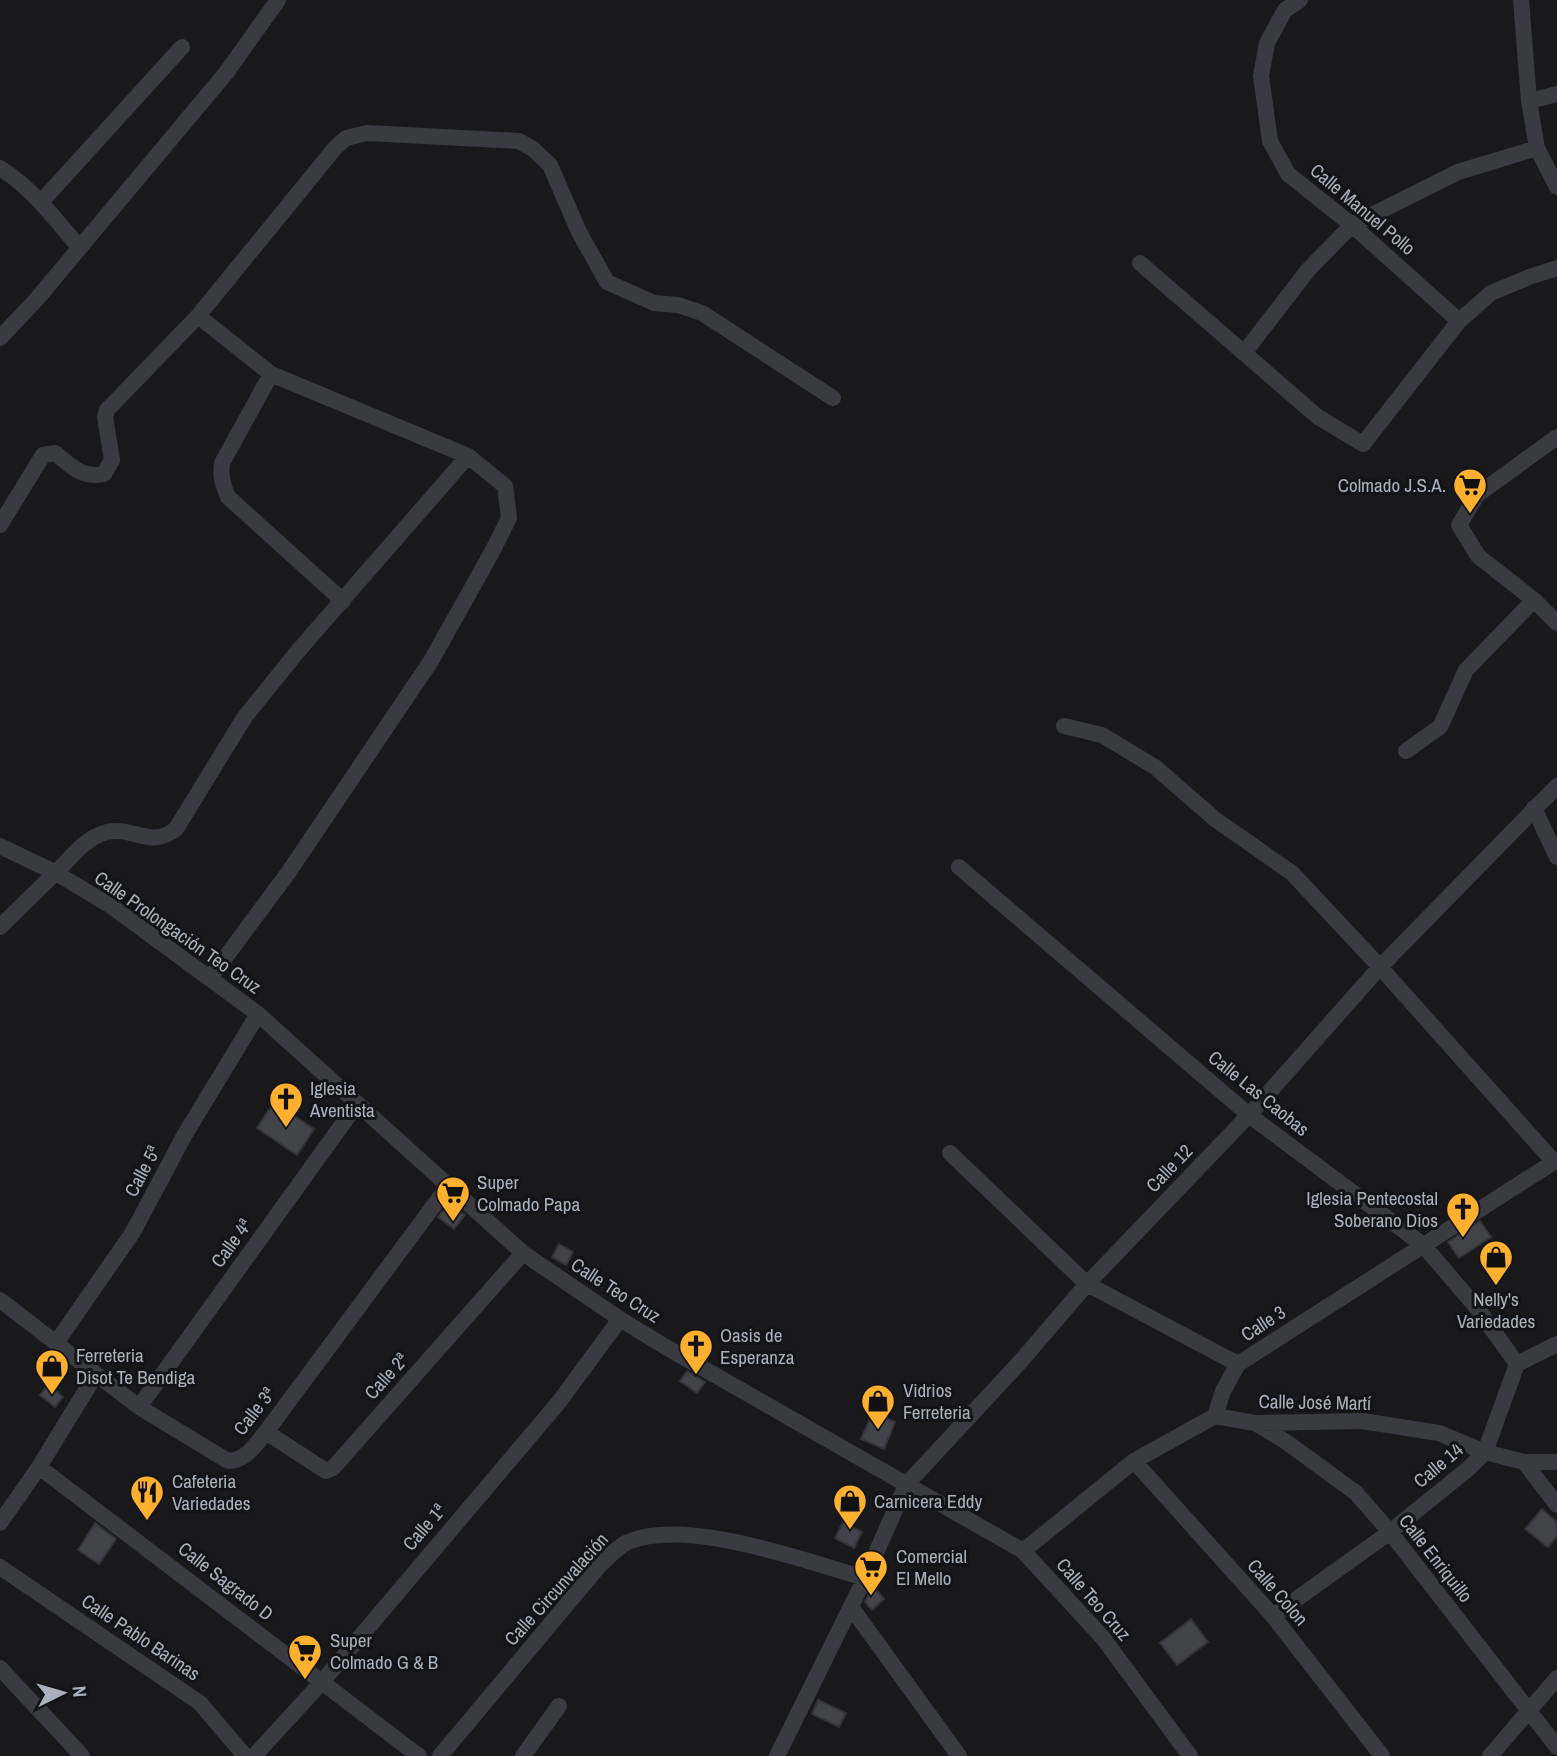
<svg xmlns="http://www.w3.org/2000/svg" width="1557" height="1756" viewBox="0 0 1557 1756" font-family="'Archivo Narrow',sans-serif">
<rect width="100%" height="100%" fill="#19191c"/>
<path fill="#434449" stroke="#333338" stroke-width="2" d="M 274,1102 L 314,1129 L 297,1155 L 257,1128 Z
M 457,1209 L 465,1215 L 454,1229 L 438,1217 L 443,1211 Z
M 1480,1221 L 1491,1237 L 1459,1258 L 1448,1242 Z
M 559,1244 L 573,1252 L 566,1265 L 552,1257 Z
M 687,1371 L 705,1382 L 697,1393 L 680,1381 Z
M 48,1385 L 63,1397 L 55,1407 L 40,1395 Z
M 873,1412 L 895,1422 L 884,1449 L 861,1439 Z
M 1542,1509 L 1557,1522 L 1557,1536 L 1548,1547 L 1525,1529 Z
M 843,1522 L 862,1532 L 854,1548 L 835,1538 Z
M 95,1523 L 116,1539 L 99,1564 L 78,1550 Z
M 873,1586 L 884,1599 L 872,1610 L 865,1602 Z
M 1191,1619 L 1208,1642 L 1177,1665 L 1160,1643 Z
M 818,1700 L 846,1713 L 839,1727 L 812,1714 Z"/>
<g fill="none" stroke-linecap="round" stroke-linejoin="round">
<path stroke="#3a3b41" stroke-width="16" d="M 1300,0 L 1285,10 L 1267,43 L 1261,76 L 1270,141 L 1288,174 L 1352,225 L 1459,321
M 1521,0 L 1529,101 L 1537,148 L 1557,187
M 1529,101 L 1557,94
M 0,168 C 32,188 55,219 79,247
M 41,202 L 182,47
M 1140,263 L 1318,417 L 1363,444 L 1459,321 L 1491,293 L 1529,277 L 1557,268
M 0,338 L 36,300 L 226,73 L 278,0
M 1244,353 L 1308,270 L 1352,225 L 1458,172 L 1537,148
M 271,374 L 222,463 C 220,476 223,485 228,497 L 343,601
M 1557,437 L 1477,495 L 1459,525 L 1478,556 L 1534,600 L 1557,623
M 0,525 L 43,455 L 55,453 C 71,466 82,479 104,474 L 112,460 L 105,417 L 107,410 L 198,316
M 1064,726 L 1102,735 L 1155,767 L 1216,820 L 1292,873 L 1380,967 L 1554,1162
M 1406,751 L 1440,727 L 1466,670 L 1534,600
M 1534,808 L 1557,857
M 0,846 L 56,873 L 111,906 L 258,1014 L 523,1253 L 620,1319 L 664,1346 L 1023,1551 L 1103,1638 L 1190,1756
M 959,867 L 1249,1115 L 1423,1245 L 1477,1308 L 1517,1364
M 56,873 C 70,858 86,837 107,832 C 133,826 150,849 176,829 L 244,718 L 298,651 L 468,456
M 0,927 L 55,873
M 210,978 L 288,873 L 431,661 L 492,552 L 509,518 L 505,486 L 468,456 L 271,374 L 198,316 L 335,148 L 346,138 L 367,133 L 519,141 L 533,149 L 550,165 L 579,232 L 607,282 L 654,303 L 678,305 L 702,313 L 833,398
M 950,1153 L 1087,1284 L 1238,1364
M 0,1300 L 139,1407 L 228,1461 C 246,1461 255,1445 266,1432 L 449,1185
M 56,1343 L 133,1232 L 184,1136 L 258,1014
M 139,1407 L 357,1104
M 1215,1416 L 1255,1423 L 1362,1421 L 1439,1433 L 1485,1452 L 1524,1462 L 1557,1505
M 1255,1423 L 1285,1441 L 1356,1493 L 1390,1532 L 1557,1747
M 266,1432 L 326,1471 L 333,1468 L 523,1253
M 1134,1461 L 1273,1616 L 1382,1756
M 1524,1462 L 1557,1462
M 39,1467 L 419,1756
M 0,1523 L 39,1467 L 96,1374
M 1023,1551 L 1134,1461 L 1215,1416 L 1223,1391 L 1238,1364 L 1557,1160
M 0,1567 L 200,1703 L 245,1756
M 851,1607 L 959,1756
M 1273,1616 L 1390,1532 L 1468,1469 L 1485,1452 L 1517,1364 L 1557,1344
M 0,1668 L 82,1756
M 254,1756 L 321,1683 L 559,1402 L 620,1319
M 440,1756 L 599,1566 C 608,1558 618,1546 628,1542 C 686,1517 805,1561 865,1578
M 523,1756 L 559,1706
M 777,1756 L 865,1578 L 906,1485 L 1020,1362 L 1087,1284 L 1249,1115 L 1380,967 L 1557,786
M 1490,1756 L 1557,1678"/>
</g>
<defs>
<g id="supermarket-pin" transform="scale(1.75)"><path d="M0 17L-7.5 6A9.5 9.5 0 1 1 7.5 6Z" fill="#ffb02e" stroke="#141417"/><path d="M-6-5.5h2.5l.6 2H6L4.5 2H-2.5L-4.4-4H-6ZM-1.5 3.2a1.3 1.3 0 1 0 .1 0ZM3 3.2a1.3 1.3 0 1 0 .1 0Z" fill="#111"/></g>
<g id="church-pin" transform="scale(1.75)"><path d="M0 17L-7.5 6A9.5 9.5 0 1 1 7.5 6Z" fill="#ffb02e" stroke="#141417"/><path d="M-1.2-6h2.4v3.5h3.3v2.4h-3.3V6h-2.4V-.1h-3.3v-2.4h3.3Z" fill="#111"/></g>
<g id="shop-pin" transform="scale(1.75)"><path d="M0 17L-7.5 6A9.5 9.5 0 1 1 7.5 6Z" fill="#ffb02e" stroke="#141417"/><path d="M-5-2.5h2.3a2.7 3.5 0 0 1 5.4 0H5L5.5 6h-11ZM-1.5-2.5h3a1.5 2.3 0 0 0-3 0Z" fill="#111"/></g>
<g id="restaurant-pin" transform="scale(1.75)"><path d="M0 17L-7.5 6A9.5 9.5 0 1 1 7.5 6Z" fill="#ffb02e" stroke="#141417"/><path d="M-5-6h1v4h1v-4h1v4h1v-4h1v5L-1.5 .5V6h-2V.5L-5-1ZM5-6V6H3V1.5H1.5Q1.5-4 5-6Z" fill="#111"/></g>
</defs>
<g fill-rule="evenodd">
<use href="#supermarket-pin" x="1470" y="485"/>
<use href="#church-pin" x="286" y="1099"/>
<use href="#supermarket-pin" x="453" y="1193"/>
<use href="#church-pin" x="1463" y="1209"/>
<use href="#shop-pin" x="1496" y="1257"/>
<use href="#church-pin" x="696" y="1346"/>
<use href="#shop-pin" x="52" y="1366"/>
<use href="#shop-pin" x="878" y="1401"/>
<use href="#restaurant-pin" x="147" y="1492"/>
<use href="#shop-pin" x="850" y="1501"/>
<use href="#supermarket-pin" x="871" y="1567"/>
<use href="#supermarket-pin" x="305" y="1651"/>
</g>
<g text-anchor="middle" stroke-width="6" stroke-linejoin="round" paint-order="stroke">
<g font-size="19" fill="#aab1bc" stroke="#141417">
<text transform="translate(1363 209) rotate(40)" y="7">Calle Manuel Pollo</text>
<text transform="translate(178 932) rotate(35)" y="7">Calle Prolongación Teo Cruz</text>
<text transform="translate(1259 1093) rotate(39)" y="7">Calle Las Caobas</text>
<text transform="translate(1169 1168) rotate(-46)" y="7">Calle 12</text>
<text transform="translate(142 1171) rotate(-62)" y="7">Calle 5ª</text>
<text transform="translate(231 1243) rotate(-54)" y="7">Calle 4ª</text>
<text transform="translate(616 1290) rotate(33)" y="7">Calle Teo Cruz</text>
<text transform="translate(1263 1323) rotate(-33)" y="7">Calle 3</text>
<text transform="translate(386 1376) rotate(-48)" y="7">Calle 2ª</text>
<text transform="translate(1315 1402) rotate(1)" y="7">Calle José Martí</text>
<text transform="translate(254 1411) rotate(-52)" y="7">Calle 3ª</text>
<text transform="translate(1438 1465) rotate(-40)" y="7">Calle 14</text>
<text transform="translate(424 1527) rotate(-49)" y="7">Calle 1ª</text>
<text transform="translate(1436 1558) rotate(52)" y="7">Calle Enriquillo</text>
<text transform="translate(226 1581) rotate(38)" y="7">Calle Sagrado D</text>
<text transform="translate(556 1589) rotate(-48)" y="7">Calle Circunvalación</text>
<text transform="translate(1278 1592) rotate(49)" y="7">Calle Colon</text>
<text transform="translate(1094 1599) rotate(49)" y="7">Calle Teo Cruz</text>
<text transform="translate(141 1637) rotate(34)" y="7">Calle Pablo Barinas</text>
</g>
<g font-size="19" fill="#aab1bc" stroke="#141417" text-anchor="start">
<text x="1446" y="492" text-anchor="end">Colmado J.S.A.</text>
<text x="310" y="1095">Iglesia<tspan x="310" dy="22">Aventista</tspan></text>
<text x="477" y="1189">Super<tspan x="477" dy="22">Colmado Papa</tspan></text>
<text x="1438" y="1205" text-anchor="end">Iglesia Pentecostal<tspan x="1438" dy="22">Soberano Dios</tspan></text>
<text x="1496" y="1306" text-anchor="middle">Nelly's<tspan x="1496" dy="22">Variedades</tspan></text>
<text x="720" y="1342">Oasis de<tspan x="720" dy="22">Esperanza</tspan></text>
<text x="76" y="1362">Ferreteria<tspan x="76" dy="22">Disot Te Bendiga</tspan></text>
<text x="903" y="1397">Vidrios<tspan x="903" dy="22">Ferreteria</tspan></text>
<text x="172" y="1488">Cafeteria<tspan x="172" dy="22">Variedades</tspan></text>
<text x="874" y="1508">Carnicera Eddy</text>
<text x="896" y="1563">Comercial<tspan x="896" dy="22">El Mello</tspan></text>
<text x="330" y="1647">Super<tspan x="330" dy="22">Colmado G &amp; B</tspan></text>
</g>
</g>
<g transform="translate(63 1693) rotate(85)" stroke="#141417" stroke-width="5" paint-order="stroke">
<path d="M0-5L12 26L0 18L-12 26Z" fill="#aab1bc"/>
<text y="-10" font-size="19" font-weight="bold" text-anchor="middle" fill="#aab1bc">N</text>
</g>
</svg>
